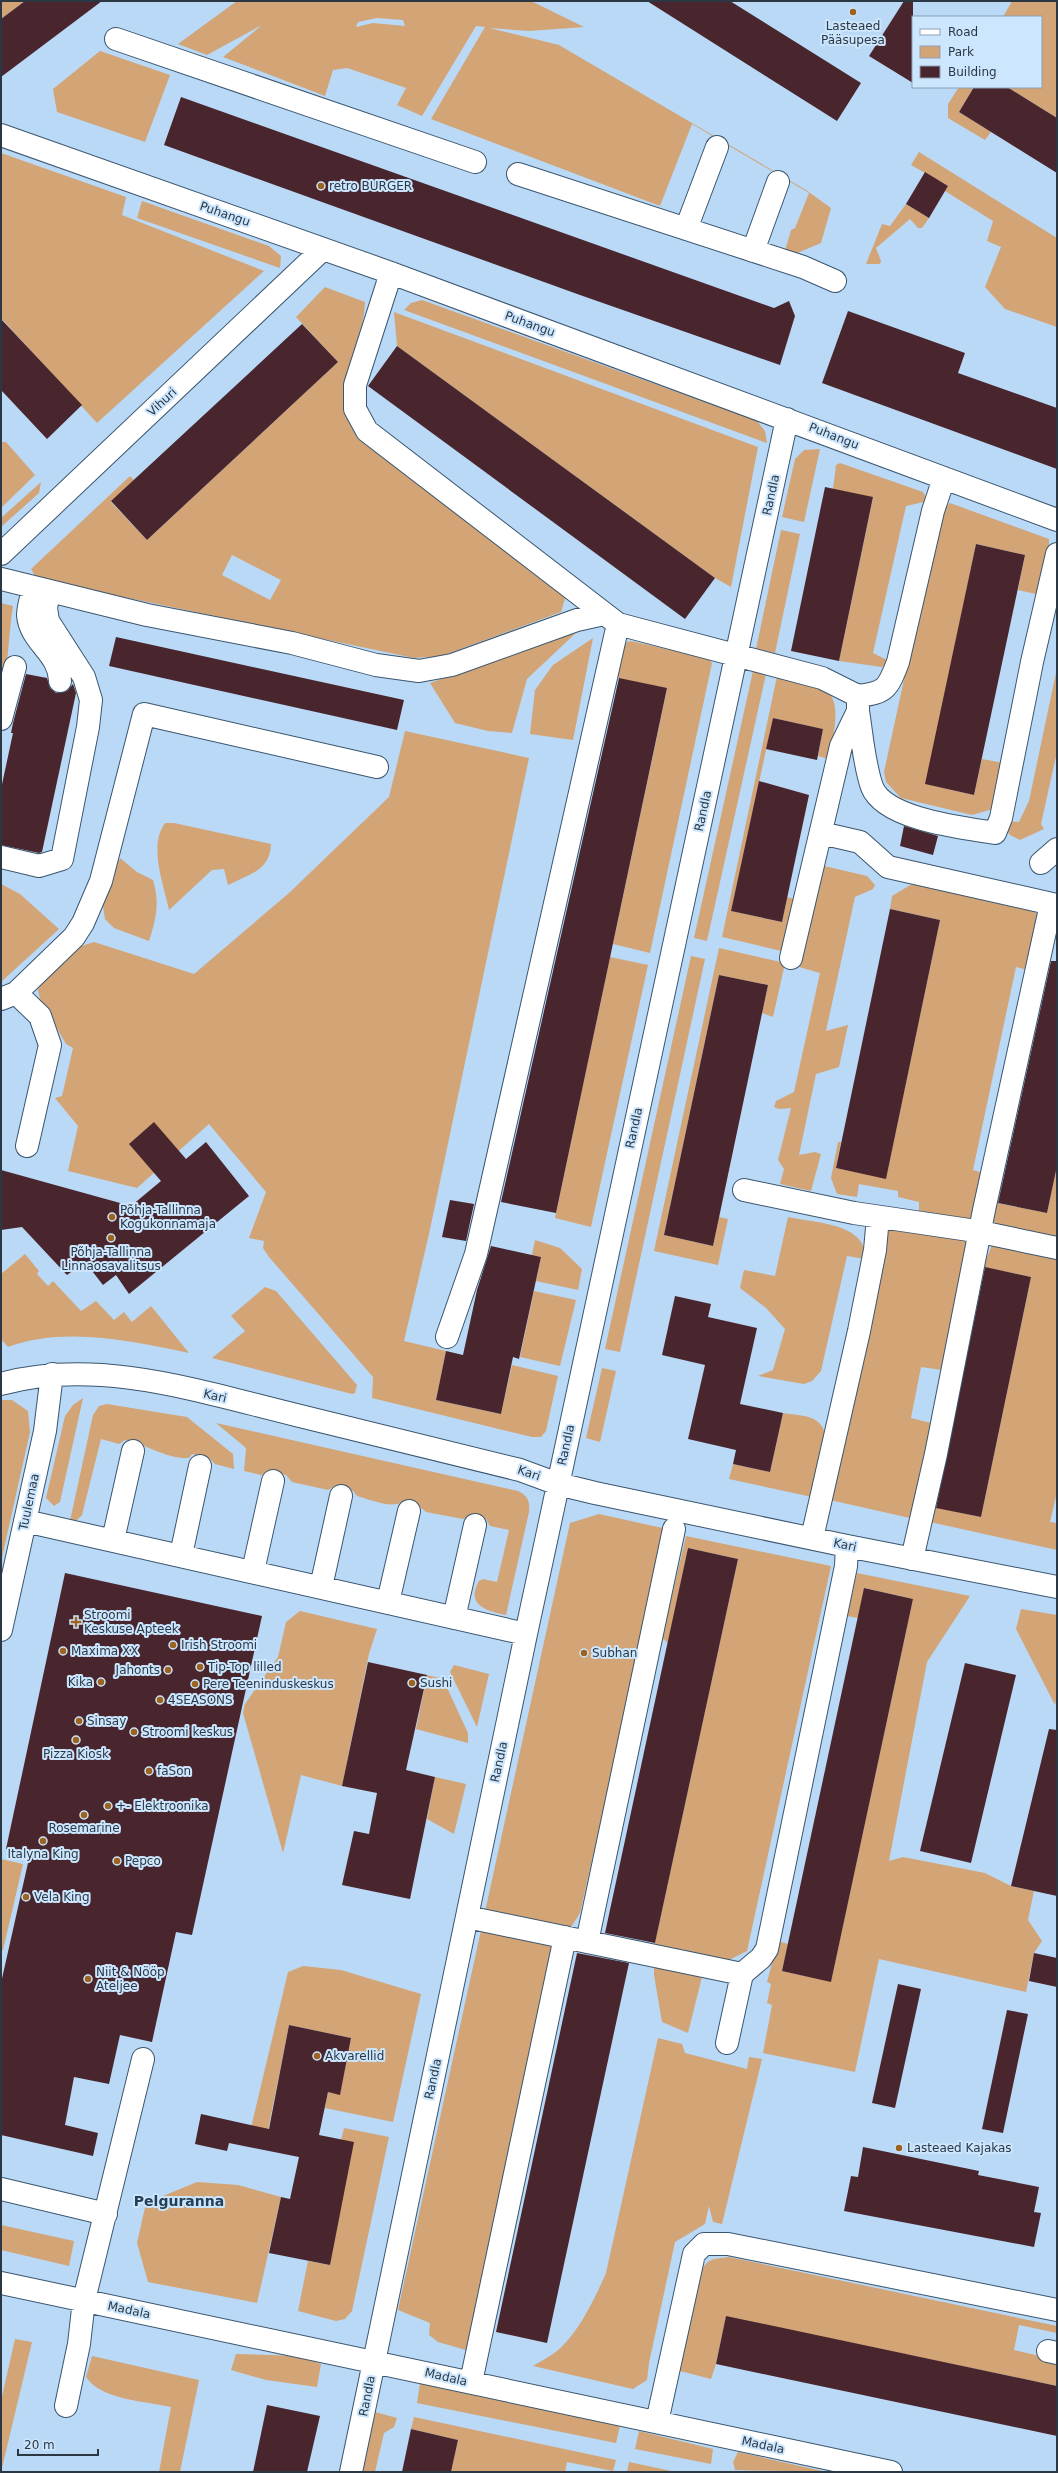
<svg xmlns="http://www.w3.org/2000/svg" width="1058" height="2473" viewBox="0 0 1058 2473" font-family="'DejaVu Sans',sans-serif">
<rect width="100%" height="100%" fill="#bad9f7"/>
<path fill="#d3a475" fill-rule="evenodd" d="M 1,1 L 25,1 L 1,19 Z
M 237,1 L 531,1 L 584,27 L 529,31 L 489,28 L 559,45 L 806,190 L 831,208 L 821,243 L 795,254 L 785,251 L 791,230 L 795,228 L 809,193 L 692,124 L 660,206 L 431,119 L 485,27 L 476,26 L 422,116 L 397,105 L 406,88 L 347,68 L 333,70 L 325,96 L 223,57 L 262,25 L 207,55 L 178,44 ZM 377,18 L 403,20 L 405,26 L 373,23 L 356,27 L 358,22 Z
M 1012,1 L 1057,1 L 1057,118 L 1007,87 L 1041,87 L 1041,17 L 1003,17 Z
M 100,51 L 170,75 L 145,142 L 57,112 L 53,89 Z
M 959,87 L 974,87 L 959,112 L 991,132 L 985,140 L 948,118 L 948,104 Z
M 919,152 L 1057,238 L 1057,327 L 1005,309 L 985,287 L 1001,247 L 987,241 L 993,221 L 945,191 L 948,186 L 911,165 Z
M 1,153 L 126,197 L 122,215 L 264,271 L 97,423 L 1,318 Z
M 142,201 L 269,246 L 281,256 L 280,268 L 137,218 Z
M 906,204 L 929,218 L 922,228 L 918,228 L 910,219 L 876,248 L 881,261 L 880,264 L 866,264 L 882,224 L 890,226 Z
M 325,287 L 365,302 C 364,338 342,365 345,402 L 567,592 L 561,612 L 442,656 L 414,658 L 47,581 L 35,576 L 31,569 L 130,476 L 134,480 L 111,502 L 147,540 L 338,362 L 296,317 ZM 232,555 L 281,580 L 270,600 L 222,575 Z
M 422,300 L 757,421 L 765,431 L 767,443 L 404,310 L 411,303 Z
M 394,312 L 758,447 L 731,587 L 715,578 L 397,346 Z
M 1,442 L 6,442 L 35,475 L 1,508 Z
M 820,449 L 804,522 L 782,517 L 795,459 L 804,450 Z
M 840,463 L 923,492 L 928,501 L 906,506 L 873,653 L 889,661 L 882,667 L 839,661 L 873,498 L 833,489 L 836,465 Z
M 41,482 L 39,493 L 1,527 L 1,518 Z
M 950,503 L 1049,539 L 1049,551 L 1040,595 L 1018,590 L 1025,555 L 976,544 L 926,784 L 974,795 L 982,759 L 1004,763 L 993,809 L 972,815 L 901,798 L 886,782 L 884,772 L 940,513 Z
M 781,530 L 800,534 L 775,653 L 756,649 Z
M 1,603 L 13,606 C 8,638 8,671 1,703 Z
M 579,630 L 527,679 L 512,733 L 488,731 L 455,723 L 430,683 Z
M 593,638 L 573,740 L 530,734 L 535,690 L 553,665 Z
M 631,641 L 708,658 L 712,663 L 650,953 L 613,944 L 667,689 L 613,677 L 618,645 Z
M 1057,668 L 1057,752 L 1041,824 L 1044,829 L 1020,840 L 1010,835 L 1006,829 L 1007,821 L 1019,822 L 1029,801 Z
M 753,671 L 766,674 L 707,941 L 694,938 Z
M 777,676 C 792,680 809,682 823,688 C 845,699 832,741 828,759 L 818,756 L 823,729 L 773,718 L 731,911 L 782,922 L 787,897 L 798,900 L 786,952 L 722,937 Z
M 405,731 L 529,758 L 429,1234 L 404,1341 L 446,1351 L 436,1400 L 501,1414 L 512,1365 L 558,1376 L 546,1431 L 541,1437 L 532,1437 L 372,1398 L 373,1377 L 269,1257 L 263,1248 L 264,1241 L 249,1238 L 266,1192 L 209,1124 L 137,1188 L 68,1171 L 78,1126 L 55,1098 L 62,1096 L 73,1048 L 66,1044 L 40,999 L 38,990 L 41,982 L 78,947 L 94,942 L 194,974 L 289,893 L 389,797 Z
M 165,823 L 174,823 L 271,844 C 270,871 249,874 228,885 L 224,869 L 212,870 L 169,910 C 164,885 148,846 165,823 Z
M 120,858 L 137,872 L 153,880 C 160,903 156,919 149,941 L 114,928 L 105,919 L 102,900 Z
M 820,865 L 867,876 L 875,885 L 873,889 L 855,897 L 826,1031 L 848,1025 L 839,1067 L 816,1074 L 799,1155 L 815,1152 L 821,1154 L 811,1191 L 780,1184 L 784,1169 L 778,1160 L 791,1108 L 779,1109 L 774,1107 L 776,1101 L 794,1092 L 820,973 L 799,967 Z
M 1,884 L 20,894 L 59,929 L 1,982 Z
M 912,884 L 1027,909 L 1036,913 L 1041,922 L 1031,965 L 1024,969 L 1016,967 L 973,1170 L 987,1174 L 975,1218 L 964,1221 L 919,1211 L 919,1202 L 898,1197 L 898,1191 L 859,1184 L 857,1197 L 837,1194 L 831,1178 L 838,1142 L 841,1142 L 836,1168 L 886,1178 L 940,920 L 890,909 L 892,896 Z
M 719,948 L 785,963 L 773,1017 L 762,1013 L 768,985 L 719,975 L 664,1235 L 713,1246 L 719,1217 L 728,1219 L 718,1265 L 654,1251 Z
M 691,956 L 705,959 L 620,1352 L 605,1349 Z
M 610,957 L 648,965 L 591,1227 L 555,1218 Z
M 1057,1166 L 1057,1241 L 992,1226 L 997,1203 L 1047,1213 Z
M 788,1217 C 815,1223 868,1223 865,1259 L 847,1256 L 821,1371 L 812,1381 L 804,1384 L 758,1376 L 773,1370 L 785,1329 L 766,1308 L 740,1288 L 744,1270 L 775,1276 Z
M 896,1226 L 970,1240 L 942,1370 L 921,1367 L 911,1418 L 931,1423 L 910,1518 L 830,1500 L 887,1237 L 889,1231 Z
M 535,1240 L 560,1248 L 582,1269 L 578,1290 L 536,1281 L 541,1257 L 532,1255 Z
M 992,1245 L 1057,1259 L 1057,1492 L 1050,1522 L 1057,1523 L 1057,1550 L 930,1522 L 933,1507 L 981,1517 L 1031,1277 L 983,1267 Z
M 25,1254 L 39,1271 L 37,1274 L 48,1286 L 53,1281 L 81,1311 L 96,1301 L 114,1320 L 124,1312 L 132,1322 L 151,1306 L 189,1353 C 133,1341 64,1326 8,1347 L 1,1339 L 1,1274 Z
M 265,1287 L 276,1291 L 357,1385 L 355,1393 L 352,1394 L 212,1358 L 245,1331 L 231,1316 Z
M 534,1291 L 576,1300 L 560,1366 L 520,1357 Z
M 602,1368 L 616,1371 L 600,1442 L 586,1438 Z
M 83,1398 L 60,1502 L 54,1506 L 46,1498 L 65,1416 L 73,1405 Z
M 1,1400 L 12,1400 L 28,1411 L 30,1432 L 1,1562 Z
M 107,1404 L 187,1417 L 233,1454 L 234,1469 L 215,1464 L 210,1459 L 192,1454 L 189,1458 C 165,1459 147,1444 125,1440 L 119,1444 L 101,1439 L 82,1515 L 77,1520 L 70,1521 L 93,1415 L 99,1406 Z
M 783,1413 C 801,1416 819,1414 825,1433 L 812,1497 L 729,1479 L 733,1464 L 770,1472 Z
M 216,1423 L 518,1491 C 528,1496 530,1501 529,1512 L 506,1615 C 487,1611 465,1605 479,1581 L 483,1579 L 497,1582 L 509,1530 L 490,1526 L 486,1519 L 469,1516 L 463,1519 L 426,1512 L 419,1506 L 403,1501 C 393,1510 369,1499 357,1496 L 353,1491 L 335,1486 L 328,1490 L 292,1482 L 286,1475 L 268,1471 L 261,1475 L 244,1471 L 246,1448 Z
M 599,1514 L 667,1529 L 580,1913 L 565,1937 L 529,2108 L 466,2350 L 438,2342 L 429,2335 L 430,2323 L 398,2310 L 570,1523 Z
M 686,1536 L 831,1566 L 747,1951 L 729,1960 L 654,1947 L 738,1559 L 688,1548 L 668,1643 L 662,1638 Z
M 857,1573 L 970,1596 L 927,1662 L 889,1861 L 903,1857 L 985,1873 L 1011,1886 L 1034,1891 L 1028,1920 L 1042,1941 L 1034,1953 L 1026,1992 L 879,1959 L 855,2072 L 763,2053 L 772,2005 L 767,2003 L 771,1984 L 767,1982 L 778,1941 L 788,1944 L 782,1971 L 831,1981 L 913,1599 L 865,1588 L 858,1618 L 847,1616 Z
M 1021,1609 L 1057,1615 L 1057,1695 L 1055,1705 L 1016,1629 Z
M 300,1611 L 377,1629 L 369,1654 L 342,1786 L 301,1775 L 283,1853 L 243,1713 L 245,1704 L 278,1657 L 286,1622 Z
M 454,1665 L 489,1674 L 477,1727 L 450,1672 Z
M 427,1675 L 443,1679 L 468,1733 L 468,1743 L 416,1729 Z
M 435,1777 L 466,1784 L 454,1834 L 427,1819 Z
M 1,1859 L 23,1864 L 3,1950 L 1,1951 Z
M 654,1961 L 702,1977 L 688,2033 L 662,2022 L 654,1975 Z
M 303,1966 L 341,1970 L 421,1994 L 393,2122 L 325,2108 L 328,2092 L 340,2094 L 351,2038 L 289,2025 L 264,2150 L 249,2136 L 288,1972 Z
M 658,2038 L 682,2044 L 685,2053 L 747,2069 L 749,2057 L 762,2059 L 722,2224 L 713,2222 L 709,2206 L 705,2224 L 675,2242 L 649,2363 L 647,2380 L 633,2389 L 533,2366 C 541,2361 549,2357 557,2351 C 578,2334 595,2298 606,2273 Z
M 344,2128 L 389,2137 L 352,2311 L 345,2319 L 336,2321 L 298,2311 L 308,2261 L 330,2265 L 341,2140 Z
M 197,2182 L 238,2185 L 281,2197 L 257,2303 L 148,2282 L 137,2243 L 146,2203 Z
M 1,2225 L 74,2241 L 69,2266 L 1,2250 Z
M 729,2257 L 1057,2326 L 1057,2333 L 1019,2325 L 1014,2350 L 1057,2360 L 1057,2386 L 726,2317 L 716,2364 L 711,2379 L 680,2371 C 681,2346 688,2278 708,2262 C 712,2258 723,2258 729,2257 Z
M 15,2339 L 32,2342 L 1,2472 L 1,2401 Z
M 236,2354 L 301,2356 L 321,2364 L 317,2387 L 266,2380 L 231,2370 Z
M 92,2356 L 199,2380 L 180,2472 L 159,2472 L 171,2407 C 145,2401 101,2400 86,2377 Z
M 420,2383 L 620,2425 L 616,2443 L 417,2403 Z
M 375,2412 L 397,2418 L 394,2427 L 384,2433 L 375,2472 L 362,2472 Z
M 414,2417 L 616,2460 L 613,2471 L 567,2462 L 565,2472 L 451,2472 L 458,2440 L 411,2429 Z
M 639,2431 L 713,2449 L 711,2464 L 635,2449 Z
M 738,2452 L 827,2472 L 735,2470 L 733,2462 Z
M 629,2462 L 676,2472 L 627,2472 Z"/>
<path fill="#49262e" d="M 25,1 L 102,1 L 1,77 L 1,19 Z
M 647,1 L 730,1 L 861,83 L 837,121 Z
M 904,1 L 913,1 L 913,83 L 869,56 Z
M 974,87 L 1007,87 L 1057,118 L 1057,173 L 959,112 Z
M 181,97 L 774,308 L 789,301 L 795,316 L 780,365 L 580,295 L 164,145 Z
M 925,172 L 948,186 L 929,218 L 906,204 Z
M 848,311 L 965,353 L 958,373 L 1057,408 L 1057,469 L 822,383 Z
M 1,319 L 82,405 L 47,439 L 1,390 Z
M 302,324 L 338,362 L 147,540 L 111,501 Z
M 397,346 L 715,578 L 685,619 L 368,386 Z
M 825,487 L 873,497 L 839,661 L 791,651 Z
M 976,544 L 1025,555 L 974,795 L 925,784 Z
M 116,637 L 404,700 L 397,730 L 109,666 Z
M 26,674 L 47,678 L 50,688 L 56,693 L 67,691 L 73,684 L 76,693 L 42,852 L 39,853 L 1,845 L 1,789 L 13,733 L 11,733 L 13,723 Z
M 619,678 L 667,688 L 556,1213 L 501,1202 Z
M 773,718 L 823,729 L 817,760 L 766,749 Z
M 759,781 L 809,795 L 782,922 L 731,911 Z
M 904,826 L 938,836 L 933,855 L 900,846 Z
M 890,909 L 940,920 L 886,1179 L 836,1168 Z
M 1051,961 L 1057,961 L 1057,1166 L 1047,1213 L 998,1203 Z
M 719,975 L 768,985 L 713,1246 L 664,1235 Z
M 154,1122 L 186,1159 L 206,1142 L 249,1196 L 129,1294 L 116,1275 L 103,1285 L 85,1262 L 67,1275 L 22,1227 L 1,1230 L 1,1170 L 131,1206 L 161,1181 L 129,1144 Z
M 450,1200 L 474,1204 L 466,1241 L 442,1237 Z
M 491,1246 L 541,1257 L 519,1359 L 513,1357 L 501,1414 L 436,1400 L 446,1351 L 463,1355 L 477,1290 Z
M 985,1267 L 1031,1277 L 981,1517 L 936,1508 Z
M 675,1296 L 711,1304 L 708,1317 L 757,1328 L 740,1404 L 783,1413 L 770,1472 L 733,1464 L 736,1450 L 688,1439 L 705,1365 L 662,1355 Z
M 688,1548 L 738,1559 L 655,1943 L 605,1933 Z
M 65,1573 L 262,1616 L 192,1935 L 176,1932 L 152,2042 L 120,2035 L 109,2084 L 74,2077 L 65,2125 L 98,2133 L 93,2156 L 1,2135 L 1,1983 L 30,1854 L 6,1849 Z
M 864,1588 L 913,1599 L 831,1982 L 782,1971 Z
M 368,1662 L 427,1675 L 406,1770 L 435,1777 L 410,1899 L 342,1885 L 354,1831 L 369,1834 L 377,1793 L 342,1786 Z
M 965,1663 L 1016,1675 L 971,1863 L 920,1851 Z
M 1049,1729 L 1057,1730 L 1057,1896 L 1011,1886 Z
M 577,1953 L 629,1963 L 547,2343 L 496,2332 Z
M 1034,1953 L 1057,1958 L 1057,1987 L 1029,1981 Z
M 898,1984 L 921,1989 L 895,2108 L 872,2103 Z
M 1007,2010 L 1028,2014 L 1003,2133 L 982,2129 Z
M 289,2025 L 351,2038 L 340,2095 L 328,2092 L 319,2135 L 354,2142 L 330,2265 L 269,2253 L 281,2197 L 290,2199 L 299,2157 L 229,2143 L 227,2151 L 195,2144 L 201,2114 L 269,2129 Z
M 863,2147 L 979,2171 L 978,2175 L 1039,2187 L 1034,2212 L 1041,2213 L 1034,2247 L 844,2211 L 851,2176 L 858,2177 Z
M 726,2316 L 1057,2386 L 1057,2436 L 716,2364 Z
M 267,2405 L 320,2416 L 307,2472 L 253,2472 Z
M 411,2429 L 458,2440 L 451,2472 L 402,2472 Z"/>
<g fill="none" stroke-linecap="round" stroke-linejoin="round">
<g stroke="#3a566f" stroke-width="24">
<path id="minor" d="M 116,39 L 475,162
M 1,135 L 391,273 L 1057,520
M 518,174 L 803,267 L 835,281
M 686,229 L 717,147
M 753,251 L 778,182
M 391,273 L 355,385 L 355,409 L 367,431 L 618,624 L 822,678 L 858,696 L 858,711 L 841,746 L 791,958
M 1,554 L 323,249
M 1,579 L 147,615 L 292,643 L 376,665 L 419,671 L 452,665 L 577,620 L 604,614
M 33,588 C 32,596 28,607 28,615 C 30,642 60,653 60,681
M 858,696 C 886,693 888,688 898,662 L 933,511 L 944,478
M 858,711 C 862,736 864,764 872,787 C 885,820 965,828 995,833 L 1001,818 L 1032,662 L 1057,554
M 1,719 L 15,667
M 821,833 L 860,842 L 888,867 L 1057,905
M 1,857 L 39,866 L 62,859 L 88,727 L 91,700 L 84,677 L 48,621 L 46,608 L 49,592
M 1041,863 L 1057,849
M 16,993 L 40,1016 L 50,1045 L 27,1146
M 1,999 L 16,993 L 74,937 L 83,923 L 101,881 L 144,714 L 377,767
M 744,1190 L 854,1213 L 976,1231 L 1057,1248
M 447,1337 L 476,1254 L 618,624
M 1,1384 C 98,1357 201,1392 296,1415 C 370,1433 445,1451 520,1470 L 558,1484 L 595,1493 L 847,1546 L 1057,1587
M 25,1521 L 526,1634
M 812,1538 L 859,1331 L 875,1250 L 878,1217
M 113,1540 L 133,1451
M 181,1555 L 200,1466
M 912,1559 L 936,1454 L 984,1210 L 1051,904
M 253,1571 L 273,1481
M 321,1587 L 341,1496
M 388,1602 L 409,1511
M 454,1618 L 475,1525
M 1,1630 L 45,1431 L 52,1374
M 467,1917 L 742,1974
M 587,1942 L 674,1529
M 727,2043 L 742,1974 L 761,1958 L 767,1949 L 846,1566 L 847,1546
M 1,2189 L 106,2214
M 1,2283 L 891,2472
M 1048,2351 L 1057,2353
M 471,2382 L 565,1937
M 66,2406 L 79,2344 L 84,2300 L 143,2059
M 657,2422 L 694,2254 L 704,2244 L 728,2244 L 1057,2310
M 351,2472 L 526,1634 L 787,419"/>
</g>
<use href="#minor" stroke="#fff" stroke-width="22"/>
</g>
<g fill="#9c6420" stroke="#cce6fe" stroke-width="1.5">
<circle cx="853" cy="12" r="4"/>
<circle cx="321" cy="186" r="4"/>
<circle cx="112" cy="1217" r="4"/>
<circle cx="111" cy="1238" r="4"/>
<path d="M74 1616h4v4h4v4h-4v4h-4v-4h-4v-4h4z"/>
<circle cx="173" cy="1645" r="4"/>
<circle cx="63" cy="1651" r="4"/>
<circle cx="584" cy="1653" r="4"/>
<circle cx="200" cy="1667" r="4"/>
<circle cx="168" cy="1670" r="4"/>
<circle cx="101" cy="1682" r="4"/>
<circle cx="412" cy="1683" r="4"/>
<circle cx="195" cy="1684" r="4"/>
<circle cx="160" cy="1700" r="4"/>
<circle cx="79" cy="1721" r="4"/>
<circle cx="134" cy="1732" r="4"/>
<circle cx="76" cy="1740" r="4"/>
<circle cx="149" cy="1771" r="4"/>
<circle cx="108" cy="1806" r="4"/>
<circle cx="84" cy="1815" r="4"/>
<circle cx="43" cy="1841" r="4"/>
<circle cx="117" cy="1861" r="4"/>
<circle cx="26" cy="1897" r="4"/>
<circle cx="88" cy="1979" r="4"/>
<circle cx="317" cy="2056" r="4"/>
<circle cx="899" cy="2148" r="4"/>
</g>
<g text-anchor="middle" stroke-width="4" stroke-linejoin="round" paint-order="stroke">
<g font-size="12" fill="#2b3844" stroke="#cce6fe" text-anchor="start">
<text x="853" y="30" text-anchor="middle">Lasteaed<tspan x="853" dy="14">Pääsupesa</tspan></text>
<text x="329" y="190">retro BURGER</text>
<text x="120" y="1214">Põhja-Tallinna<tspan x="120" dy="14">Kogukonnamaja</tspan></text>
<text x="111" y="1256" text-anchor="middle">Põhja-Tallinna<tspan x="111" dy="14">Linnaosavalitsus</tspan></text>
<text x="84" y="1619">Stroomi<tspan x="84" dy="14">Keskuse Apteek</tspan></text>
<text x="181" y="1649">Irish Stroomi</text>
<text x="71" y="1655">Maxima XX</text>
<text x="592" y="1657">Subhan</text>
<text x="208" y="1671">Tip-Top lilled</text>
<text x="160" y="1674" text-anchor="end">Jahonts</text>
<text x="93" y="1686" text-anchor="end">Kika</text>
<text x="420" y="1687">Sushi</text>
<text x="203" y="1688">Pere Teeninduskeskus</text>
<text x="168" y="1704">4SEASONS</text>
<text x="87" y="1725">Sinsay</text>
<text x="142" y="1736">Stroomi keskus</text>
<text x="76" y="1758" text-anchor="middle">Pizza Kiosk</text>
<text x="157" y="1775">faSon</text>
<text x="116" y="1810">+- Elektroonika</text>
<text x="84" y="1832" text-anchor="middle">Rosemarine</text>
<text x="43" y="1858" text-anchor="middle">Italyna King</text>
<text x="125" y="1865">Pepco</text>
<text x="34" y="1901">Vela King</text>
<text x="96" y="1976">Niit &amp; Nööp<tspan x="96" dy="14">Ateljee</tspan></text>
<text x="325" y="2060">Akvarellid</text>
<text x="907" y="2152">Lasteaed Kajakas</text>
</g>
<g font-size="12" fill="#2b3844" stroke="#cce6fe">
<text transform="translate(225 214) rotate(19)" y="4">Puhangu</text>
<text transform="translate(530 324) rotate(20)" y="4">Puhangu</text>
<text transform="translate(162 402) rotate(-43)" y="4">Vihuri</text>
<text transform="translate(834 436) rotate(21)" y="4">Puhangu</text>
<text transform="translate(771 495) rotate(-78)" y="4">Randla</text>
<text transform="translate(703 811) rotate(-78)" y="4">Randla</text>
<text transform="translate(634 1128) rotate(-78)" y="4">Randla</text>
<text transform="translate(215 1396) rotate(13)" y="4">Kari</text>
<text transform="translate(566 1445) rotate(-78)" y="4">Randla</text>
<text transform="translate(529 1473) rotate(19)" y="4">Kari</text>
<text transform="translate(29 1502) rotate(-78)" y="4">Tuulemaa</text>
<text transform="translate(845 1545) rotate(12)" y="4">Kari</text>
<text transform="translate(499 1762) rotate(-78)" y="4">Randla</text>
<text transform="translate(433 2079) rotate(-78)" y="4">Randla</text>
<text transform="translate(129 2310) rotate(12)" y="4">Madala</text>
<text transform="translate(446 2377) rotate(13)" y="4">Madala</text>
<text transform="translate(367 2396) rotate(-79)" y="4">Randla</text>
<text transform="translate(763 2445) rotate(12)" y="4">Madala</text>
</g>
<g font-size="14" font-weight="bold" fill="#233e55" stroke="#cce6fe">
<text x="179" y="2206">Pelguranna</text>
</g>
</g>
<rect width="1058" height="2473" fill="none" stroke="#2b3844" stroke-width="4"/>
<rect x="912" y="16" width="130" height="72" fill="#cce6fe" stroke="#8ca0b4"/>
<rect x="920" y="29" width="20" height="6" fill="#ffffff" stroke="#8ca0b4"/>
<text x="948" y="36" font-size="12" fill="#2b3844">Road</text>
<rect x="920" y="46" width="20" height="12" fill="#d3a475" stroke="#8ca0b4"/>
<text x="948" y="56" font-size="12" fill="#2b3844">Park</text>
<rect x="920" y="66" width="20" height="12" fill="#49262e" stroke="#8ca0b4"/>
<text x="948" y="76" font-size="12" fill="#2b3844">Building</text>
<path d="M18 2449v6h80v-6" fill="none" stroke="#2b3844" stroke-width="2"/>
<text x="24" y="2449" font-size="12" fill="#2b3844" stroke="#cce6fe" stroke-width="3" paint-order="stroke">20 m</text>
</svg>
